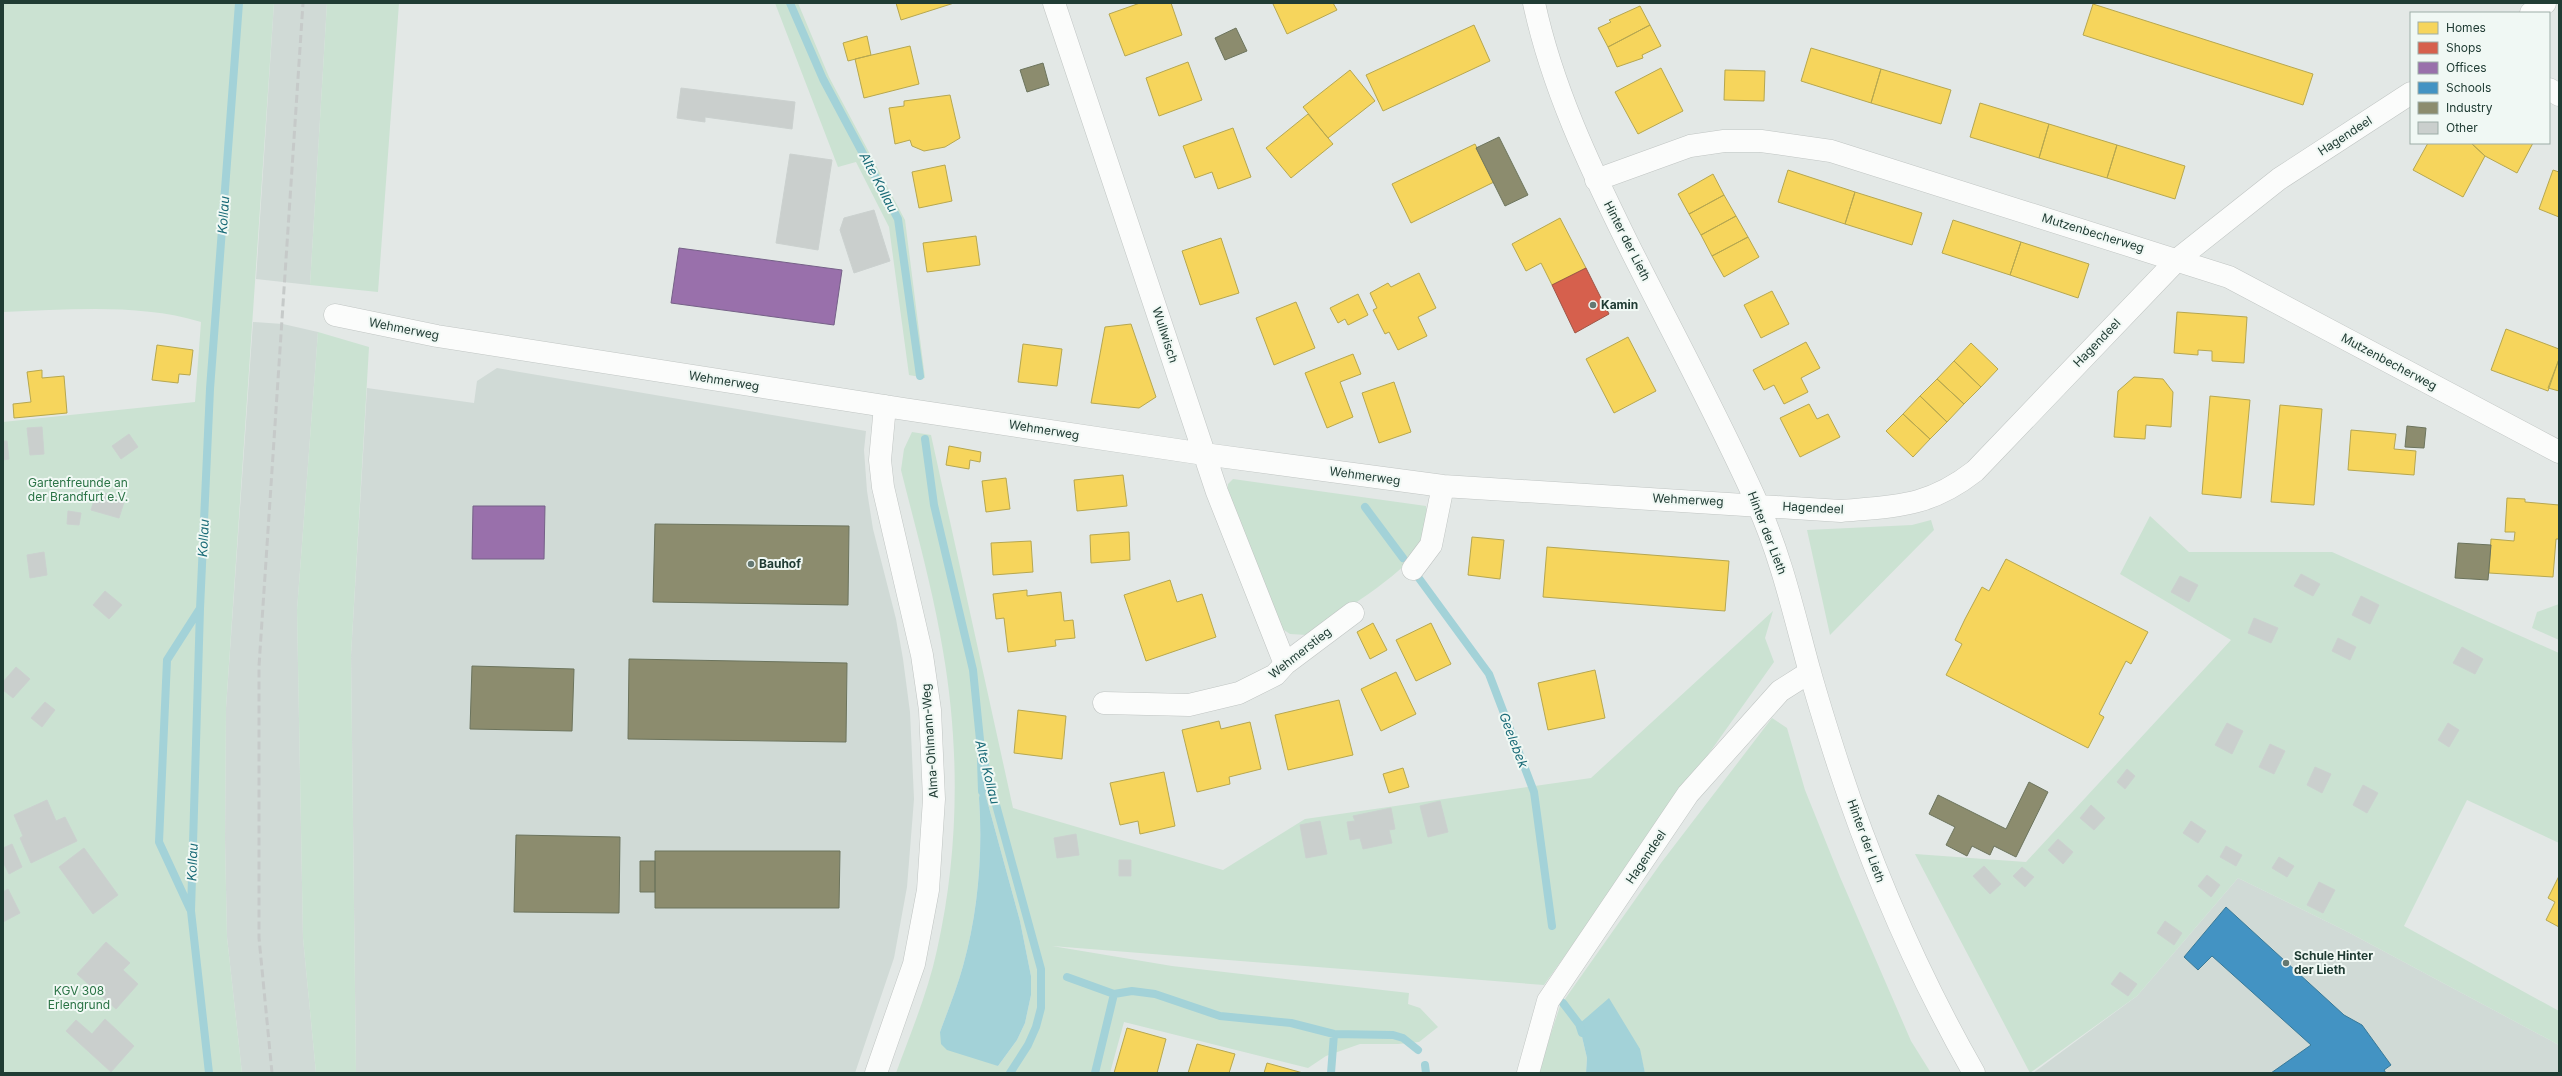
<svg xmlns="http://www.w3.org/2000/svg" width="2562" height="1076" viewBox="0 0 2562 1076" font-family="Inter,sans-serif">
<rect width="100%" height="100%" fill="#e3e8e6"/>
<path fill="#d0dad6" d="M 274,3 L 327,3 L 310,285 L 256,279 Z
M 253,322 L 283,324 L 318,332 L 297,610 L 303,938 L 316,1073 L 242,1073 L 227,937 L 225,840 L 226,708 Z
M 497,368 L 866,431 L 864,450 L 867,491 L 873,529 L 896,619 L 903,659 L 910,712 L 914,799 L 907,887 L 894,958 L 855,1073 L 356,1073 L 351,655 L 367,388 L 474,403 L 477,381 Z
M 2238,878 L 2346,931 L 2559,1045 L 2559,1073 L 2033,1073 L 2137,996 Z"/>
<path fill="#cbe2d2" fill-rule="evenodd" d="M 3,3 L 274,3 L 226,708 L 225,840 L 227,937 L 242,1073 L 3,1073 L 3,422 L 195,402 L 201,322 C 138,303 68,310 3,312 Z
M 327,3 L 399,3 L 378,292 L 310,285 Z
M 775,3 L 798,3 L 829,77 L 905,220 L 925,378 L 909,375 L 889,227 L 856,162 L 838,167 Z
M 318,332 L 369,347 L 351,655 L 356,1073 L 316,1073 L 303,938 L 297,610 Z
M 912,432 L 931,435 L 1013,808 L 1223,870 L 1305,819 L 1591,778 L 1773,611 L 1765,638 L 1774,662 L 1544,985 L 1052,946 L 1172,966 L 1409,993 L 1408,1004 L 1420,1008 L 1438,1027 L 1419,1042 L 1398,1044 L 1360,1044 L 1326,1056 L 1308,1068 L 1124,1022 L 1110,1073 L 896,1073 C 911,1032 928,992 937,950 C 959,853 960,749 943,651 C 933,590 916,530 901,470 L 904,449 ZM 980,791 L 985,793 L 1020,921 L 1031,976 L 1031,995 L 1025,1023 L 1017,1040 L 998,1066 L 940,1032 C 948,1010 957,988 963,966 C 978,913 983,853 979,798 Z
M 1233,479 L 1426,506 C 1428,516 1426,537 1421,546 C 1399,579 1341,611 1307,635 L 1290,634 L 1278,626 L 1227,492 L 1228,484 Z
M 2150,516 L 2189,552 L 2332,552 L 2559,653 L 2559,843 L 2467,800 L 2404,926 L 2559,1011 L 2559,1045 L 2346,931 L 2238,878 L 2137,996 L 2030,1073 L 1915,854 L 2026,862 L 2231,640 L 2120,574 Z
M 1931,520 L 1934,530 L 1830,635 L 1807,530 L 1912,525 Z
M 2559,604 L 2559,640 L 2532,628 L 2537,612 Z
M 1772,718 L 1787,728 L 1805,790 L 1840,877 L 1911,1041 L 1931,1073 L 1645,1073 L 1639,1049 L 1579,1024 L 1587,1058 L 1586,1073 L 1538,1073 L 1560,1006 L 1661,863 Z"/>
<path fill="#a3d2d8" d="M 980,791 L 985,793 L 1020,921 L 1031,976 L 1031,995 L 1025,1023 L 1017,1040 L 998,1066 L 947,1050 L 941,1044 L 940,1032 C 948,1010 957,988 963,966 C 978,913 983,853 979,798 Z
M 1609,998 L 1640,1049 L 1645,1073 L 1586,1073 L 1587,1058 L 1579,1024 Z"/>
<path fill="#f6d55c" stroke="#b6a750" d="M 896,3 L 954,3 L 901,20 Z
M 1140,3 L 1171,3 L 1182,35 L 1125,56 L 1109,14 Z
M 1275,3 L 1333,3 L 1337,10 L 1287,34 L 1273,4 Z
M 2093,4 L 2313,74 L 2303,105 L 2083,35 Z
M 1640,6 L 1650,25 L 1608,47 L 1598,28 L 1611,22 L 1609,20 Z
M 1474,25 L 1490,61 L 1383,111 L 1366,75 Z
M 1650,25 L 1661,46 L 1642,55 L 1643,58 L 1617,67 L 1608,47 Z
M 867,36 L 871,55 L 848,61 L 843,43 Z
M 910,46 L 919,84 L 864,98 L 855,59 Z
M 1811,48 L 1881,69 L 1871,103 L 1801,81 Z
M 1188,62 L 1202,100 L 1159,116 L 1146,78 Z
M 1661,68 L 1683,111 L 1638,134 L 1615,92 Z
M 1881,69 L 1951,90 L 1941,124 L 1871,103 Z
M 1350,70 L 1375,101 L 1328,138 L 1303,107 Z
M 1725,70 L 1765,71 L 1764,101 L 1724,100 Z
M 950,95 L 960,138 L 945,147 L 924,151 L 912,146 L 910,140 L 895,144 L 889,108 L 904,106 L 904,101 Z
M 1980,103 L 2049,124 L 2039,158 L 1970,137 Z
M 1308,114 L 1333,144 L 1291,178 L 1266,148 Z
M 2049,124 L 2117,145 L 2107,178 L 2039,158 Z
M 1233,128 L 1251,177 L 1218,189 L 1212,172 L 1195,178 L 1183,146 Z
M 2428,143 L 2471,143 L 2485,156 L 2463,197 L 2413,170 Z
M 2471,143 L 2533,143 L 2517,173 L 2485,156 Z
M 1475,144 L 1494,182 L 1411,223 L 1392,184 Z
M 2117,145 L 2185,166 L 2175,199 L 2107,178 Z
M 945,165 L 952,201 L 919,208 L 912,172 Z
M 1788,170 L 1855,192 L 1845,224 L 1778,202 Z
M 2553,170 L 2559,172 L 2559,217 L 2539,209 Z
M 1713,174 L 1724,195 L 1689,214 L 1678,194 Z
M 1855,192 L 1922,213 L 1912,245 L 1845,224 Z
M 1724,195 L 1736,216 L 1701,235 L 1689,214 Z
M 1736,216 L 1748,237 L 1712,256 L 1701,235 Z
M 1560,218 L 1586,268 L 1552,285 L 1541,263 L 1526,271 L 1512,244 Z
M 1953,220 L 2021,242 L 2010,275 L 1942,253 Z
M 976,236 L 980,265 L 927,272 L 923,243 Z
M 1748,237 L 1759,257 L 1724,277 L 1712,256 Z
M 1221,238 L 1239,293 L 1200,305 L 1182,251 Z
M 2021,242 L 2089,264 L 2078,298 L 2010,275 Z
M 1419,273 L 1436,308 L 1418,317 L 1427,336 L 1398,350 L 1389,332 L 1385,334 L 1373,310 L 1377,308 L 1370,293 L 1388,283 L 1391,287 Z
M 1772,291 L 1789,324 L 1761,338 L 1744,305 Z
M 1358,294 L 1368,315 L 1348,325 L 1345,319 L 1338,323 L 1330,308 Z
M 1296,302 L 1315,348 L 1274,365 L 1256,318 Z
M 2177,312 L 2247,317 L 2244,363 L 2212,361 L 2212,351 L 2198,350 L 2198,355 L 2174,353 Z
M 1131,324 L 1156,397 L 1139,408 L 1091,403 L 1105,327 Z
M 2506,329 L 2559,349 L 2559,359 L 2548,391 L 2491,370 Z
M 1628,337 L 1656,391 L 1614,413 L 1586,359 Z
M 1806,342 L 1820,368 L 1801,378 L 1808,392 L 1784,404 L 1774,385 L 1764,390 L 1753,370 Z
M 1971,343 L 1998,369 L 1981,387 L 1954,361 Z
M 1023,344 L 1062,349 L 1057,386 L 1018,382 Z
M 157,345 L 193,350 L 190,375 L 179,374 L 178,383 L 152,380 Z
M 1353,354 L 1361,374 L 1340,382 L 1353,417 L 1327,428 L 1305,373 Z
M 2559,359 L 2559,391 L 2548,388 Z
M 1954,361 L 1981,387 L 1964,404 L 1937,379 Z
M 42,370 L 42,378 L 64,376 L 67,413 L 14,418 L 13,404 L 31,402 L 27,372 Z
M 2134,377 L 2163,379 L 2173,392 L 2171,427 L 2146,425 L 2145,439 L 2114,437 L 2118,391 Z
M 1937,379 L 1964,404 L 1947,422 L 1920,396 Z
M 1394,382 L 1411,432 L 1379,443 L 1362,393 Z
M 1920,396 L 1947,422 L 1930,439 L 1903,414 Z
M 2210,396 L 2250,400 L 2241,498 L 2202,494 Z
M 1809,404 L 1817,419 L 1828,414 L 1840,437 L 1800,457 L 1780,418 Z
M 2280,405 L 2322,409 L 2314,505 L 2271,502 Z
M 1903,414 L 1930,439 L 1913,457 L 1886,431 Z
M 2351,430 L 2396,434 L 2394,449 L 2416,451 L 2414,475 L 2348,470 Z
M 949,446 L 981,452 L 980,462 L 970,460 L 969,469 L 946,465 Z
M 1123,475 L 1127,506 L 1077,511 L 1074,480 Z
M 1006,478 L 1010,509 L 986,512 L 982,481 Z
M 2507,498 L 2525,499 L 2525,502 L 2559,505 L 2559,539 L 2556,539 L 2553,577 L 2489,573 L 2491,539 L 2514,541 L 2515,532 L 2505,532 Z
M 1129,532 L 1130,560 L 1091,563 L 1090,535 Z
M 1472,537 L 1504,540 L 1500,579 L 1468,575 Z
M 1031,541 L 1033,572 L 993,575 L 991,543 Z
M 1547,547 L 1729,561 L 1725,611 L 1543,597 Z
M 2006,559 L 2148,632 L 2131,664 L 2126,661 L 2099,714 L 2104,717 L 2088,748 L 1946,675 L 1962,644 L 1955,640 L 1965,619 L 1982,587 L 1989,591 Z
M 1170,580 L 1177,602 L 1202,594 L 1216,637 L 1146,661 L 1124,595 Z
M 1027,590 L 1027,596 L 1061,592 L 1064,621 L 1073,620 L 1075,638 L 1055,640 L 1056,646 L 1008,652 L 1004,618 L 996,619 L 993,594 Z
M 1373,623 L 1387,650 L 1370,659 L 1357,632 Z
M 1431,623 L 1451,664 L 1416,681 L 1396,640 Z
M 1595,670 L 1605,718 L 1548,730 L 1538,683 Z
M 1396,672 L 1416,714 L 1381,731 L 1361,689 Z
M 1339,700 L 1353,755 L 1288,770 L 1275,715 Z
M 1018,710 L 1066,716 L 1062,759 L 1014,753 Z
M 1219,721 L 1221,729 L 1250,722 L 1261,769 L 1229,777 L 1230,784 L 1197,792 L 1182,730 Z
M 1403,768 L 1409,787 L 1389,793 L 1383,774 Z
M 1164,772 L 1175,826 L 1140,834 L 1138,821 L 1120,825 L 1110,783 Z
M 2559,876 L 2559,927 L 2546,920 L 2555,902 L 2548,898 Z
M 1127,1028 L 1166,1039 L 1157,1073 L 1114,1073 Z
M 1197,1044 L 1235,1054 L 1229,1073 L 1188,1073 Z
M 1267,1063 L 1303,1073 L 1264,1073 Z"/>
<path fill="#d6604d" stroke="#9f5546" d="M 1586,268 L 1609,314 L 1575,333 L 1552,285 Z"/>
<path fill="#9970ab" stroke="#756087" d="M 679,248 L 842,270 L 834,325 L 671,303 Z
M 473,506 L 545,506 L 544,559 L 472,559 Z"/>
<path fill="#4393c3" stroke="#387998" d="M 2226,907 L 2344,1015 L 2362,1025 L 2391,1065 L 2384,1070 L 2386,1073 L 2271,1073 L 2311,1045 L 2212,956 L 2198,970 L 2184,957 Z"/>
<path fill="#8c8c6e" stroke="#6c745d" d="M 1236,28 L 1247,51 L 1225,60 L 1215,38 Z
M 1043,63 L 1049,85 L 1027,92 L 1020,70 Z
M 1499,137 L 1528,195 L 1505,206 L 1476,148 Z
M 2407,426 L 2426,428 L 2424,448 L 2405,447 Z
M 655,524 L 849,526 L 848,605 L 653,602 Z
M 2458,543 L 2491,545 L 2488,580 L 2455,578 Z
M 629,659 L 847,663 L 846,742 L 628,739 Z
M 472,666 L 574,669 L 572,731 L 470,729 Z
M 2029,782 L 2048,792 L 2016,857 L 1994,846 L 1990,855 L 1972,846 L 1967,856 L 1946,845 L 1955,827 L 1929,814 L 1938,795 L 2006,829 Z
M 516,835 L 620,837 L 619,913 L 514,912 Z
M 655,851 L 840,851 L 839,908 L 655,908 Z
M 640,861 L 655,861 L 655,892 L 640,892 Z"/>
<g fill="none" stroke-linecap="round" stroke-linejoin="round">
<path stroke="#a3d2d8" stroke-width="8" d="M 790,3 L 823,79 L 898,219 L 920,376
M 925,439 L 934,505 L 973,670 L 981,750 L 1041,969 L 1041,1008 L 1036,1027 L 1028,1045 L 1010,1073
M 1365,507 L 1403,558
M 1418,577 L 1489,674 L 1534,792 L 1552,926
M 981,760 L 982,791
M 190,909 L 159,842 L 167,660 L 199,610
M 1067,977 L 1114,994 L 1132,991 L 1155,994 L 1220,1016 L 1291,1023 L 1334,1034 L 1393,1035 L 1403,1038 L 1418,1050
M 1563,1003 L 1579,1024 L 1582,1033
M 1425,1065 L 1426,1073
M 209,1073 L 191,911 L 200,609 L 210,389 L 239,3
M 1095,1073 L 1114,994
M 1331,1073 L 1334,1034"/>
</g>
<path fill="#cacfcd" stroke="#cbd1cf" d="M 681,88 L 795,102 L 792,129 L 705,117 L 705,122 L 677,118 Z
M 790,154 L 832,160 L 818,250 L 776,243 Z
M 874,210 L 890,261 L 854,273 L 840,230 L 844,218 Z
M 42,427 L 44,454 L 30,455 L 27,428 Z
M 129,434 L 138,447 L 121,459 L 112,446 Z
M 3,441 L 7,441 L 9,459 L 3,460 Z
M 97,491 L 125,499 L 119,518 L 91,510 Z
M 68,511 L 81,513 L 79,525 L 67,524 Z
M 44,552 L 47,575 L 30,578 L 27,555 Z
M 2301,574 L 2320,584 L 2313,596 L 2294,586 Z
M 2180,576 L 2198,585 L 2189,602 L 2171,592 Z
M 105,591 L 122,605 L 109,619 L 93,605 Z
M 2361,596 L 2379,605 L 2370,624 L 2352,615 Z
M 2254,618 L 2278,628 L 2271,643 L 2248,633 Z
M 2338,638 L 2356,647 L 2350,660 L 2332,651 Z
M 2462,647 L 2483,659 L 2475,674 L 2453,663 Z
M 16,667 L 30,679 L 13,698 L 3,690 L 3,682 Z
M 45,702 L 55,710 L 42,727 L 31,718 Z
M 2227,723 L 2243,731 L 2232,754 L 2215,745 Z
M 2448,723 L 2459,730 L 2449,747 L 2438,740 Z
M 2270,744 L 2285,751 L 2274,774 L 2259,767 Z
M 2315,767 L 2331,774 L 2322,793 L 2307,785 Z
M 2127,769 L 2135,776 L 2125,789 L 2117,782 Z
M 2363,785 L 2378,793 L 2367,813 L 2353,805 Z
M 47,800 L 56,821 L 65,817 L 77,841 L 31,863 L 20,838 L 23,836 L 14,815 Z
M 1440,801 L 1448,832 L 1428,837 L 1420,806 Z
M 2091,805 L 2105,818 L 2094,830 L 2080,818 Z
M 1391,808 L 1395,829 L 1389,830 L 1392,843 L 1363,849 L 1360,838 L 1350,840 L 1347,822 L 1355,821 L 1353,816 Z
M 1320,821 L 1327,854 L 1306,858 L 1300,825 Z
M 2191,821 L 2206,831 L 2198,843 L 2183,833 Z
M 1076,834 L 1079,855 L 1057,858 L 1054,838 Z
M 2058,839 L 2073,852 L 2063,864 L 2048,850 Z
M 12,844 L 22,867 L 9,874 L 3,862 L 3,848 Z
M 2226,846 L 2242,855 L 2236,866 L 2220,857 Z
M 84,848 L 118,895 L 93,914 L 59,867 Z
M 2279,857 L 2294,866 L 2287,877 L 2272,868 Z
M 1119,860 L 1131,860 L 1131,876 L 1119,876 Z
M 1984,866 L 2001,884 L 1990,894 L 1973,876 Z
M 2022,867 L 2034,877 L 2025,887 L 2013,876 Z
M 2207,875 L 2220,885 L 2211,897 L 2198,886 Z
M 2319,882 L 2335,890 L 2323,913 L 2307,905 Z
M 8,889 L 20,913 L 3,922 L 3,892 Z
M 2165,921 L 2182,933 L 2174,945 L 2157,933 Z
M 106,942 L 130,963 L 123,970 L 138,984 L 116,1009 L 77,974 Z
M 2120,972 L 2137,984 L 2128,996 L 2111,984 Z
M 105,1019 L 134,1046 L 111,1072 L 66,1031 L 76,1020 L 92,1034 Z"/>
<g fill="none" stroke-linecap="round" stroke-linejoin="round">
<g stroke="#c0c5c3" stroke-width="23">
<path id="street" d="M 1054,3 L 1217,492 L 1285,664
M 1534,3 C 1552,87 1589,165 1627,242 C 1670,328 1717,414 1757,503 C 1781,556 1794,614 1809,669 C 1818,701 1828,733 1838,764 C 1873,871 1918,975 1974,1073
M 2531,13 L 2545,3
M 2549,89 L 2559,95
M 1596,180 L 1690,146 L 1724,141 L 1761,141 L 1831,151 L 2229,277 L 2559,452
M 335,315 L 437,336 L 904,409 L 1204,454 L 1443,486 L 1841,511 C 1897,506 1929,507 1975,471 L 2178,259 L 2279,179 L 2411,93
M 1413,569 L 1431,545 L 1443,486
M 1104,703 L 1189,705 L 1239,693 L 1275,675 L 1285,664 L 1353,613
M 876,1073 L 914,964 L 928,890 L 934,799 L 930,710 L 922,655 L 883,487 L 880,460 L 885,406
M 1528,1073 L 1548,1001 L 1688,794 L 1780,691 L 1810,672"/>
</g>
<use href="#street" stroke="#fbfcfb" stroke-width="22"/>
<path stroke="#c6cac9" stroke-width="3" stroke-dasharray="8 4" stroke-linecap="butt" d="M 272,1073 L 259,938 L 259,666 L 303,3"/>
</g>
<g fill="#647872" stroke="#f0f8f4" stroke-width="1.5">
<circle cx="1593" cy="305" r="4"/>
<circle cx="751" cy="564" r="4"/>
<circle cx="2286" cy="963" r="4"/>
</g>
<g text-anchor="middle" stroke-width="4" stroke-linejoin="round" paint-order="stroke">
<g font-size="12" fill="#203c34" stroke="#f0f8f4">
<text transform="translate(2345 136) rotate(-33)" y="4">Hagendeel</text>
<text transform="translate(2093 233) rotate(17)" y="4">Mutzenbecherweg</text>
<text transform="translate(1627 241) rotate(63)" y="4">Hinter der Lieth</text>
<text transform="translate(404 329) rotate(11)" y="4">Wehmerweg</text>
<text transform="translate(1165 335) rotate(72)" y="4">Wullwisch</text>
<text transform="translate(2097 343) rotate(-46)" y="4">Hagendeel</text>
<text transform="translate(2389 362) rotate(28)" y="4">Mutzenbecherweg</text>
<text transform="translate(724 381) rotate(9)" y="4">Wehmerweg</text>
<text transform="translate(1044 430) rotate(9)" y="4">Wehmerweg</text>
<text transform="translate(1365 476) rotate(8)" y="4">Wehmerweg</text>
<text transform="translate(1688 500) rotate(3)" y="4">Wehmerweg</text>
<text transform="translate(1813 508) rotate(3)" y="4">Hagendeel</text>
<text transform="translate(1767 533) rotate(69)" y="4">Hinter der Lieth</text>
<text transform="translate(1300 653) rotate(-38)" y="4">Wehmerstieg</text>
<text transform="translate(930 741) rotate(-94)" y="4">Alma-Ohlmann-Weg</text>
<text transform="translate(1866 841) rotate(70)" y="4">Hinter der Lieth</text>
<text transform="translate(1646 857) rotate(-56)" y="4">Hagendeel</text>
</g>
<g font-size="12" font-weight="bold" fill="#203c34" stroke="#f0f8f4" text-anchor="start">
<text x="1601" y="309">Kamin</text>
<text x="759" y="568">Bauhof</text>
<text x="2294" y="960">Schule Hinter<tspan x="2294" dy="14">der Lieth</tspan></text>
</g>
<g font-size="12" fill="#2a7345" stroke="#f0f8f4">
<text x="78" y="487">Gartenfreunde an<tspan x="78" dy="14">der Brandfurt e.V.</tspan></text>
<text x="79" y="995">KGV 308<tspan x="79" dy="14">Erlengrund</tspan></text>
</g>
<g font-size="13" font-style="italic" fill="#1a6b78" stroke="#f0f8f4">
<text transform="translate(879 182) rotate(62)" y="5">Alte Kollau</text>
<text transform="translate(223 215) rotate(-86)" y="5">Kollau</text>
<text transform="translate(203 538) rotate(-87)" y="5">Kollau</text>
<text transform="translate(1514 740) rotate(69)" y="5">Geelebek</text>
<text transform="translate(988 772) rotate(76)" y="5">Alte Kollau</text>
<text transform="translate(192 862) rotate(-88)" y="5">Kollau</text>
</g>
</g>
<rect width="2562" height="1076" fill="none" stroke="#203c34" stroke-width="8"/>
<rect x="2410" y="12" width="140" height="132" fill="#f0f8f4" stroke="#9dada7"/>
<rect x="2418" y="22" width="20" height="12" fill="#f6d55c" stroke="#9dada7"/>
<text x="2446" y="32" font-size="12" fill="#203c34">Homes</text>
<rect x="2418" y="42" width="20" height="12" fill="#d6604d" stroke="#9dada7"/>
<text x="2446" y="52" font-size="12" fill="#203c34">Shops</text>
<rect x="2418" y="62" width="20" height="12" fill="#9970ab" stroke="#9dada7"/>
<text x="2446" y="72" font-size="12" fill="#203c34">Offices</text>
<rect x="2418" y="82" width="20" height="12" fill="#4393c3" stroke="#9dada7"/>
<text x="2446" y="92" font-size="12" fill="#203c34">Schools</text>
<rect x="2418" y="102" width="20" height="12" fill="#8c8c6e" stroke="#9dada7"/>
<text x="2446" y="112" font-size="12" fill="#203c34">Industry</text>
<rect x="2418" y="122" width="20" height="12" fill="#cacfcd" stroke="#9dada7"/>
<text x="2446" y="132" font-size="12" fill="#203c34">Other</text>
</svg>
